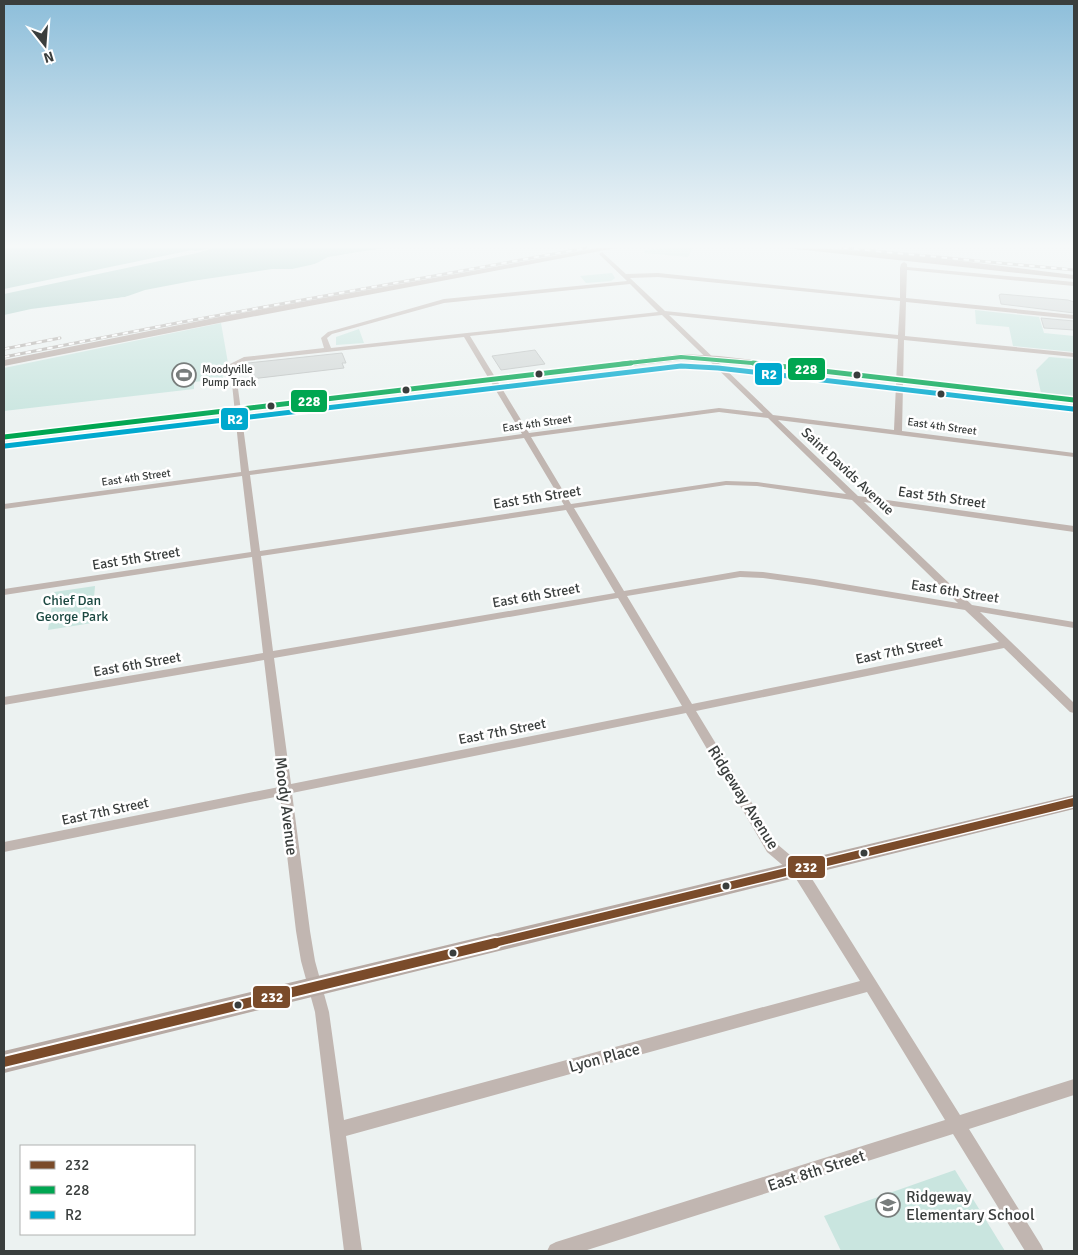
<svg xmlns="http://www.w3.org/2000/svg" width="1078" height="1255" viewBox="0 0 1078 1255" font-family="Signika,sans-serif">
<rect width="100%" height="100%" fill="#ecf2f1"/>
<path fill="#c9e5df" d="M 673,248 L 693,248 L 688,257 L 644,253 L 645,250 Z
M 612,273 L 615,278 L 611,281 L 586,283 L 580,276 Z
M 975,310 L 1039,317 L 1044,333 L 1074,336 L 1074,352 L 1013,346 L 1009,327 L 976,324 Z
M 221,323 L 228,363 L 221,366 L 223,379 L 194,382 L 194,389 L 4,411 L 4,368 Z
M 359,329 L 364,343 L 336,345 L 336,337 Z
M 1049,357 L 1074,359 L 1074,396 L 1041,393 L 1036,370 Z
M 95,586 L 92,623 L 48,630 L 54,592 Z
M 955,1170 L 1005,1251 L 841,1251 L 824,1216 Z"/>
<path fill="#a6ccc5" d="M 4,248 L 392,248 C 374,251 353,251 336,257 C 316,263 300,271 278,270 L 142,292 L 131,296 L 4,316 Z"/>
<path fill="#ecf2f1" d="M 213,248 L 197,253 L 4,294 L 4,289 L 192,250 L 195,251 Z
M 384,248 L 394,248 L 339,257 L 313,267 L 299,270 L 269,272 L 142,293 L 130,298 L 4,317 L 4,315 L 31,309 L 125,297 L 145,290 L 192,281 L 272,269 L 292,269 L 315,264 L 328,257 Z"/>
<path fill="#d4d9d8" stroke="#bec2c1" d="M 1001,294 L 1068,300 L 1074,302 L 1074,313 L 1001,304 L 999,295 Z
M 1041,318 L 1074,321 L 1074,330 L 1044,328 Z
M 535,350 L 545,364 L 501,370 L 492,356 Z
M 342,353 L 346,363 L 342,363 L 344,368 L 251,379 L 248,363 Z"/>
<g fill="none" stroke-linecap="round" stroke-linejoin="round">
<path fill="#c1b6b1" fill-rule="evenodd" d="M 602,252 L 626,274 L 658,273 L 900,298 L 900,268 L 901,264 L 904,262 L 907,264 L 907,267 L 1074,282 L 1074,286 L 907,270 L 906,298 L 1074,315 L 1074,319 L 906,302 L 905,336 L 1074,353 L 1074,357 L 904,340 L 902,431 L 1074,453 L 1074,457 L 778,420 L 858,496 L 1074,526 L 1074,532 L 864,502 L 972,605 L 1074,622 L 1074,628 L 980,612 L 1074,703 L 1074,713 L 1070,712 L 1004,648 L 696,711 L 777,844 L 803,866 L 814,882 L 960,1115 L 1074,1079 L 1074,1095 L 969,1129 L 1041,1245 L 1044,1251 L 1025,1251 L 953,1134 L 584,1251 L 547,1251 L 550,1245 L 556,1242 L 945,1120 L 867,992 L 346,1136 L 362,1251 L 344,1251 L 315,1012 L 301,961 L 296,931 L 280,796 L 4,852 L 4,842 L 279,787 L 264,660 L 4,705 L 4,697 L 263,653 L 252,557 L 4,595 L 4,589 L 251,552 L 242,476 L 4,509 L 4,504 L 241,472 L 230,364 L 244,357 L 324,348 L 321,338 L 328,332 L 444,299 L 627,281 L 600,255 L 599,254 ZM 658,277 L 900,301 L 898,335 L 665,311 L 630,278 ZM 630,284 L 658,312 L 331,348 L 327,338 L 332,334 L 444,303 ZM 662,315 L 763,413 L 719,408 L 529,433 L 470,336 ZM 669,315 L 898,339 L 894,430 L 773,415 ZM 464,337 L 522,434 L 249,471 L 235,366 L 246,361 ZM 719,412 L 768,418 L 846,494 L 757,482 L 726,481 L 571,504 L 531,437 ZM 524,438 L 564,505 L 260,551 L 250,475 ZM 726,485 L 757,486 L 852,500 L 958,603 L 814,579 L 763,572 L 740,571 L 624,591 L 574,508 ZM 566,510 L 615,593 L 273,651 L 261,556 ZM 740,577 L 763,578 L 814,585 L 965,610 L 999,642 L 692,704 L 627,596 ZM 618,598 L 682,706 L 291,784 L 274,658 ZM 686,713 L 767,852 L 793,874 L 860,981 L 344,1120 L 329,1012 L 315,961 L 310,931 L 292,793 Z"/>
<path fill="#b7aaa4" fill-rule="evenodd" d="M 597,248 L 616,248 L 219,323 L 4,366 L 4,360 L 219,317 Z
M 786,248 C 882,248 979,264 1074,275 L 1074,279 Z
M 681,354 L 719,356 L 1074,397 L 1074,403 L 719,362 L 681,360 L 4,440 L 4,434 Z
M 1074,795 L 1074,809 L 4,1073 L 4,1051 Z"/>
<g stroke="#b3aeaa" stroke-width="3">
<path id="rail" d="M 843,248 L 1074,270
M 4,349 L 60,338
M 4,357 L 177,323 L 586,248"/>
</g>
<use href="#rail" stroke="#fff" stroke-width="2" stroke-dasharray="5.5" stroke-linecap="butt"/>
<g stroke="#fff" stroke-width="11">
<path id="bus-1-far1" d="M 490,944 L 1074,802"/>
</g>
<g stroke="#fff" stroke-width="14">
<path id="bus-1" d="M 4,1062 L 495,943"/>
</g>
<g stroke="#fff" stroke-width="6">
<path id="bus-2-far1" d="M 620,364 L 681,357 L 764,364"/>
</g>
<g stroke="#fff" stroke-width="8">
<path id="bus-2" d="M 753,363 L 1074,400
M 4,437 L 631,363"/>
</g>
<g stroke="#fff" stroke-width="8">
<path id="bus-3" d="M 5,446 L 681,366 L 718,368 L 1073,409"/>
</g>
<use href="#bus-1-far1" stroke="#7a4b2a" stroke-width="8"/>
<use href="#bus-1" stroke="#7a4b2a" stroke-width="10"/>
<use href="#bus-2-far1" stroke="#00a651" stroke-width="4"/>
<use href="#bus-2" stroke="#00a651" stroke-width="5"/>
<use href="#bus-3" stroke="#00a9ce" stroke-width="5"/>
</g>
<linearGradient id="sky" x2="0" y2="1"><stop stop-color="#8dbeda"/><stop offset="0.58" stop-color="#f6f9f9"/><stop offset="1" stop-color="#f6f9f9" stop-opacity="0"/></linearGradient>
<rect width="1078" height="424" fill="url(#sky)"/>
<defs>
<g id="stadium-ring" transform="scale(1.25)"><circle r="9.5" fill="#fff" stroke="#787d7c" stroke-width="1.5"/><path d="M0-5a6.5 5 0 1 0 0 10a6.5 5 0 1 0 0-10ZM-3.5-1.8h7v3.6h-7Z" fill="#787d7c"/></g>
<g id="school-ring" transform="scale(1.25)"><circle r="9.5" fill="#fff" stroke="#787d7c" stroke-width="1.5"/><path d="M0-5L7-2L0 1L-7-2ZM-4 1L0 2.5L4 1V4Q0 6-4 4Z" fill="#787d7c"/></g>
</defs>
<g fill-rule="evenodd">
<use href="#stadium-ring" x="184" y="375"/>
<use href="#school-ring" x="888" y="1205"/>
</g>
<g fill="#3a3e3d" stroke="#fff" stroke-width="2">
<circle cx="539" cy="374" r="4.5"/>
<circle cx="857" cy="375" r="4.5"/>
<circle cx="406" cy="390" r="4.5"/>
<circle cx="941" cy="394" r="4.5"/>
<circle cx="271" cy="406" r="4.5"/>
<circle cx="864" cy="853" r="4.5"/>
<circle cx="726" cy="886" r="4.5"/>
<circle cx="453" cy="953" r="4.5"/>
<circle cx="238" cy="1005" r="4.5"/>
</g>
<g text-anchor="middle" stroke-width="5" stroke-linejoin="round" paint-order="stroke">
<g font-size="11" fill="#3a3e3d" stroke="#fff" text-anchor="start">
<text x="202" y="373">Moodyville<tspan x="202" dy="13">Pump Track</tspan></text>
</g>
<g font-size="11" fill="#3a3e3d" stroke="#fff">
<text transform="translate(537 423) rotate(-8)" y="4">East 4th Street</text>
<text transform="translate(942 426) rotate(8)" y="4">East 4th Street</text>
<text transform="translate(136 477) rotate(-8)" y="4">East 4th Street</text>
</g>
<g font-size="14" fill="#3a3e3d" stroke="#fff">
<text transform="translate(848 471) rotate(43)" y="5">Saint Davids Avenue</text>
<text transform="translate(537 497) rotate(-9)" y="5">East 5th Street</text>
<text transform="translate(942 497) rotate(8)" y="5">East 5th Street</text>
<text transform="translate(136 558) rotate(-9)" y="5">East 5th Street</text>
<text transform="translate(955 591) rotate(9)" y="5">East 6th Street</text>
<text transform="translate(536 595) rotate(-10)" y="5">East 6th Street</text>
<text transform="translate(899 650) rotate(-12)" y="5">East 7th Street</text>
<text transform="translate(137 664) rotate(-10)" y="5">East 6th Street</text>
<text transform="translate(502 731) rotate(-11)" y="5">East 7th Street</text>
<text transform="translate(105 811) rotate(-12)" y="5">East 7th Street</text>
</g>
<g font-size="14" fill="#1b4841" stroke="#fff">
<text x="72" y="605">Chief Dan<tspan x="72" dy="16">George Park</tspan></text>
</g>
<g font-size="16" fill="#3a3e3d" stroke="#fff">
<text transform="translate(744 797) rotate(58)" y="6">Ridgeway Avenue</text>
<text transform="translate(287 806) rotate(83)" y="6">Moody Avenue</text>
<text transform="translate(604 1057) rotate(-15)" y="6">Lyon Place</text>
<text transform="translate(816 1170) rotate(-18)" y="6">East 8th Street</text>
</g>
<g font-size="16" fill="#3a3e3d" stroke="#fff" text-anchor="start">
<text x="906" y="1202">Ridgeway<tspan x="906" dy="18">Elementary School</tspan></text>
</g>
</g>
<g stroke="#fff" stroke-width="2">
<rect x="787" y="357" width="39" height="24" rx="5" fill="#00a651"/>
<rect x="754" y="362" width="29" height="24" rx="5" fill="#00a9ce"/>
<rect x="290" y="389" width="38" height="24" rx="5" fill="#00a651"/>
<rect x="220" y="407" width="29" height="24" rx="5" fill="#00a9ce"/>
<rect x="787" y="855" width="39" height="24" rx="5" fill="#7a4b2a"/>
<rect x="252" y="985" width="39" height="24" rx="5" fill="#7a4b2a"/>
</g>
<g font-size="14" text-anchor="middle" font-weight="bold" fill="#fff">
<text x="806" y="374">228</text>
<text x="769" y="379">R2</text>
<text x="309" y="406">228</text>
<text x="235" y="424">R2</text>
<text x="806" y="872">232</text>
<text x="272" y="1002">232</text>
</g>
<rect width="1078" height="1255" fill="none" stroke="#3a3e3d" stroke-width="10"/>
<rect x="20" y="1145" width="175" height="90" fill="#ffffff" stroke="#b0b2b1"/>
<rect x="30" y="1161" width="25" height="8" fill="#7a4b2a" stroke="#b0b2b1"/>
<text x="65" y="1170" font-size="15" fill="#3a3e3d">232</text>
<rect x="30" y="1186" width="25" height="8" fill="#00a651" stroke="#b0b2b1"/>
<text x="65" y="1195" font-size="15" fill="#3a3e3d">228</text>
<rect x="30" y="1211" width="25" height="8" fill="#00a9ce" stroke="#b0b2b1"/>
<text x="65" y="1220" font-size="15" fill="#3a3e3d">R2</text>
<g transform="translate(45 45) rotate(163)" stroke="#ffffff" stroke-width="4" paint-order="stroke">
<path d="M0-4L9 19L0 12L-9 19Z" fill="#3a3e3d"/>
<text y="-8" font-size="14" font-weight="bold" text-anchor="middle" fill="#3a3e3d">N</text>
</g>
</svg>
